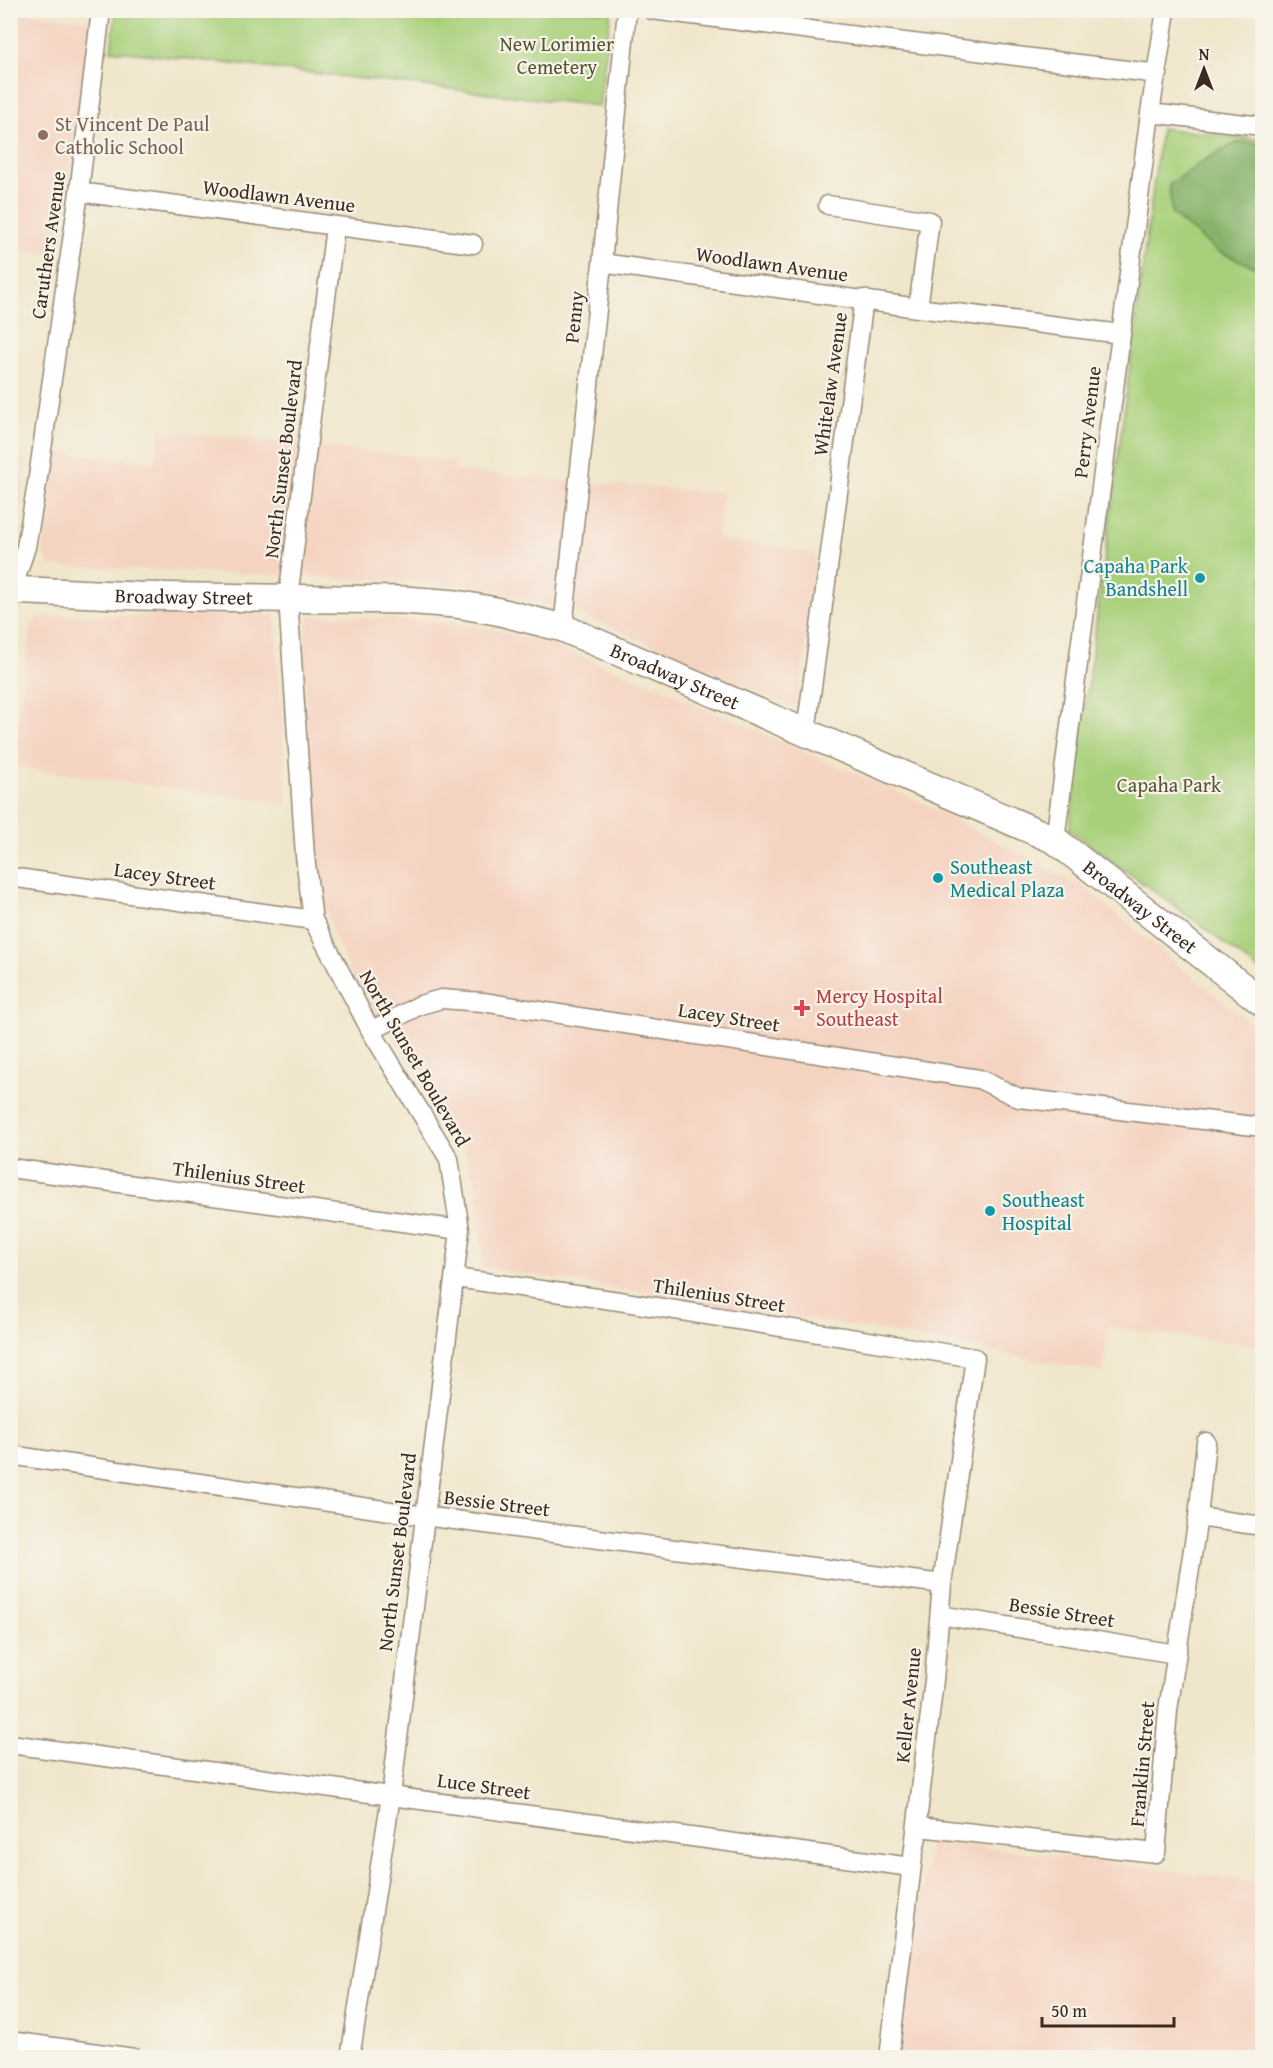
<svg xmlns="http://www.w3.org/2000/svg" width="1273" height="2068" viewBox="0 0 1273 2068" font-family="'Gentium Book Plus',serif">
<rect width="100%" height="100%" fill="#f7f3e8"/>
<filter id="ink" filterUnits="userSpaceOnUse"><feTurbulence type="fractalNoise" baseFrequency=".0167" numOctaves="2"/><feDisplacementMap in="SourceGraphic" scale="12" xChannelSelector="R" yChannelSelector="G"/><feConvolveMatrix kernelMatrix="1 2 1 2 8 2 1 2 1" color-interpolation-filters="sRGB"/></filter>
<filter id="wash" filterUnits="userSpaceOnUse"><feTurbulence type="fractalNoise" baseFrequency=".008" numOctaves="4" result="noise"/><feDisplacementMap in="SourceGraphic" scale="24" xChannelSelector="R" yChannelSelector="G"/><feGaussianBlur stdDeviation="1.35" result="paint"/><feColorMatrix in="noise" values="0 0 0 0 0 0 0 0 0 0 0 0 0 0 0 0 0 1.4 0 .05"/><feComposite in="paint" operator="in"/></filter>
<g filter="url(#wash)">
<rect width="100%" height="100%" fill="#f0e6cb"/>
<path fill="#f5d3c1" d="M 11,11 L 93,21 L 57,254 L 11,249 Z
M 160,430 L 455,461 L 454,471 L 722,493 L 717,539 L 816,553 L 798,709 L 585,616 L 485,587 L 443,582 L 50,566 L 43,553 L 55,452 L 155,463 Z
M 11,455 L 27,458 L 11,562 L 10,456 Z
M 275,615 L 288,804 L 11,766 L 32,623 L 41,616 Z
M 308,615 L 434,621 L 485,627 L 542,642 L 627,674 L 919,801 L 1084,887 L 1202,985 L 1262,1031 L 1262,1346 L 1109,1327 L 1103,1372 L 998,1353 L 966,1345 L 483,1267 L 477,1186 L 460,1139 L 352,976 L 333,932 L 326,907 L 319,876 L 306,714 L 304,647 Z
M 930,1840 L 1262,1883 L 1262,2057 L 901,2057 Z"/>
<path fill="#a8d07a" stroke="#727d4c" stroke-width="1.5" d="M 116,11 L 116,10 L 611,11 L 599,106 L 111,50 Z
M 1161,128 L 1262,140 L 1262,973 L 1194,920 L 1069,830 Z"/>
<path fill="#86b26a" stroke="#606e44" stroke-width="1.5" d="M 1238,142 L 1262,144 L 1262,270 L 1217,251 L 1172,214 L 1169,185 L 1206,159 Z"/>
</g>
<g filter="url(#ink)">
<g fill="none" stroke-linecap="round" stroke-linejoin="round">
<g stroke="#968874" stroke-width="21">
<path id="minor" d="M 652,10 L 1158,74
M 1150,113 L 1262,126
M 79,192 L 473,244
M 828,205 L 930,221 L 918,308
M 335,227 L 288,598 L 305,856 L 313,920 L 371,1031 L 449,1159 L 460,1230 L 391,1796 L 350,2058
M 602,263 L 918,308 L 1121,334
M 12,590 L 26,547 L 37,484 L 79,192 L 101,10
M 563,628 L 602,263 L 627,10
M 806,732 L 864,299
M 1055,840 L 1150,113 L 1166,10
M 10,877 L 313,920
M 371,1031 L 420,1005 L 441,999 L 483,1002 L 979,1079 L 1019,1098 L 1262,1127
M 10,1168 L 460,1230
M 455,1278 L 619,1301 L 975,1358 L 942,1584 L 934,1680 L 889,2058
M 10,1455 L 424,1516 L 942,1584
M 1198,1517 L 1262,1526
M 940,1615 L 1176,1654
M 10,1744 L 911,1867 L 919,1827 L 1156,1853 L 1168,1710 L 1198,1517 L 1206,1442
M 10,2041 L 134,2058"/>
</g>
<g stroke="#968874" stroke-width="30">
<g id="secondary">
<path id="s1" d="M 10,590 L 137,596 L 404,600 L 456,604 L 496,611 L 563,628 L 1055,840 L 1262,1002"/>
</g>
</g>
<use href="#minor" stroke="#fff" stroke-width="18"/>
<use href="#secondary" stroke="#fff" stroke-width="27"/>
</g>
</g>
<circle fill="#8d6e63" stroke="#f7f3e8" stroke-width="2" cx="43" cy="135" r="6"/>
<g fill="#0f9aa8" stroke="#f7f3e8" stroke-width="2">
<circle cx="1200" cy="578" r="6"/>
<circle cx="938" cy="878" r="6"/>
<circle cx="990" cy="1211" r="6"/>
</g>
<path fill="#e0444e" stroke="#f7f3e8" stroke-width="2" d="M799 999h6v6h6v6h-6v6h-6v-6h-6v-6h6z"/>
<g text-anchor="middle" stroke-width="4.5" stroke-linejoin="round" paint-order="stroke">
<g font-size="20" fill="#565435" stroke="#f7f3e8">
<text x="557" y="51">New Lorimier<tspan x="557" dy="23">Cemetery</tspan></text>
<text x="1169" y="792">Capaha Park</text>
</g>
<g font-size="20" fill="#785e54" stroke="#f7f3e8" text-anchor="start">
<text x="55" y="131">St Vincent De Paul<tspan x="55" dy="23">Catholic School</tspan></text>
</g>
<g font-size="20" fill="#3b2a1e" stroke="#f7f3e8">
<text transform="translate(279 196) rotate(7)" y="7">Woodlawn Avenue</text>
<text transform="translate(48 245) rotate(-82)" y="7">Caruthers Avenue</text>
<text transform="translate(772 264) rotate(8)" y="7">Woodlawn Avenue</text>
<text transform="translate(574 317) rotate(-84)" y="7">Penny</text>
<text transform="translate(830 384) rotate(-82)" y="7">Whitelaw Avenue</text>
<text transform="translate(1087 422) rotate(-83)" y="7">Perry Avenue</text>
<text transform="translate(283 459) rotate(-83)" y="7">North Sunset Boulevard</text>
<text dy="7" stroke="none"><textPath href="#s1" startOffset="174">Broadway Street</textPath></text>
<text dy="7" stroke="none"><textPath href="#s1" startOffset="678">Broadway Street</textPath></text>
<text transform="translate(165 876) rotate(8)" y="7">Lacey Street</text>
<text dy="7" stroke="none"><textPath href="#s1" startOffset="1200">Broadway Street</textPath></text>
<text transform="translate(729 1017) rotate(9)" y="7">Lacey Street</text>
<text transform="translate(415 1058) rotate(60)" y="7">North Sunset Boulevard</text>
<text transform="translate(239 1177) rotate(8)" y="7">Thilenius Street</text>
<text transform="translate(719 1295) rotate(9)" y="7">Thilenius Street</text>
<text transform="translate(497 1503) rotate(7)" y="7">Bessie Street</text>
<text transform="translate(397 1552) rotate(-83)" y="7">North Sunset Boulevard</text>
<text transform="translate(1062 1612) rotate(9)" y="7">Bessie Street</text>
<text transform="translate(908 1705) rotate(-84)" y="7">Keller Avenue</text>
<text transform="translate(1142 1764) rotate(-85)" y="7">Franklin Street</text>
<text transform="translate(484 1786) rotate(8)" y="7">Luce Street</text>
</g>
<g font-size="20" fill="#0d838f" stroke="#f7f3e8" text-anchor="start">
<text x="1188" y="573" text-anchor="end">Capaha Park<tspan x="1188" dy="23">Bandshell</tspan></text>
<text x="950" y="874">Southeast<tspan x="950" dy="23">Medical Plaza</tspan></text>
<text x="1002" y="1207">Southeast<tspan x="1002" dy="23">Hospital</tspan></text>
</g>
<g font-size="20" fill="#be3a42" stroke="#f7f3e8" text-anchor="start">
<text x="816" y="1003">Mercy Hospital<tspan x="816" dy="23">Southeast</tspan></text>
</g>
</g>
<rect width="1273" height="2068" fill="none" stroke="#f7f3e8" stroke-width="36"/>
<g transform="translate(1204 69)" stroke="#f7f3e8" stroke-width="4.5" paint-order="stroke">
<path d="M0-4.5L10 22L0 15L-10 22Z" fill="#3b2a1e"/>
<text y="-9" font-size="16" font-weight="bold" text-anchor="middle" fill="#3b2a1e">N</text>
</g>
<path d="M1042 2017v9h132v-9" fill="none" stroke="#3b2a1e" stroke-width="3"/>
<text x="1051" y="2017" font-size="18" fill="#3b2a1e" stroke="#f7f3e8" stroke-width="4.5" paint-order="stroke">50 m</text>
</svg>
